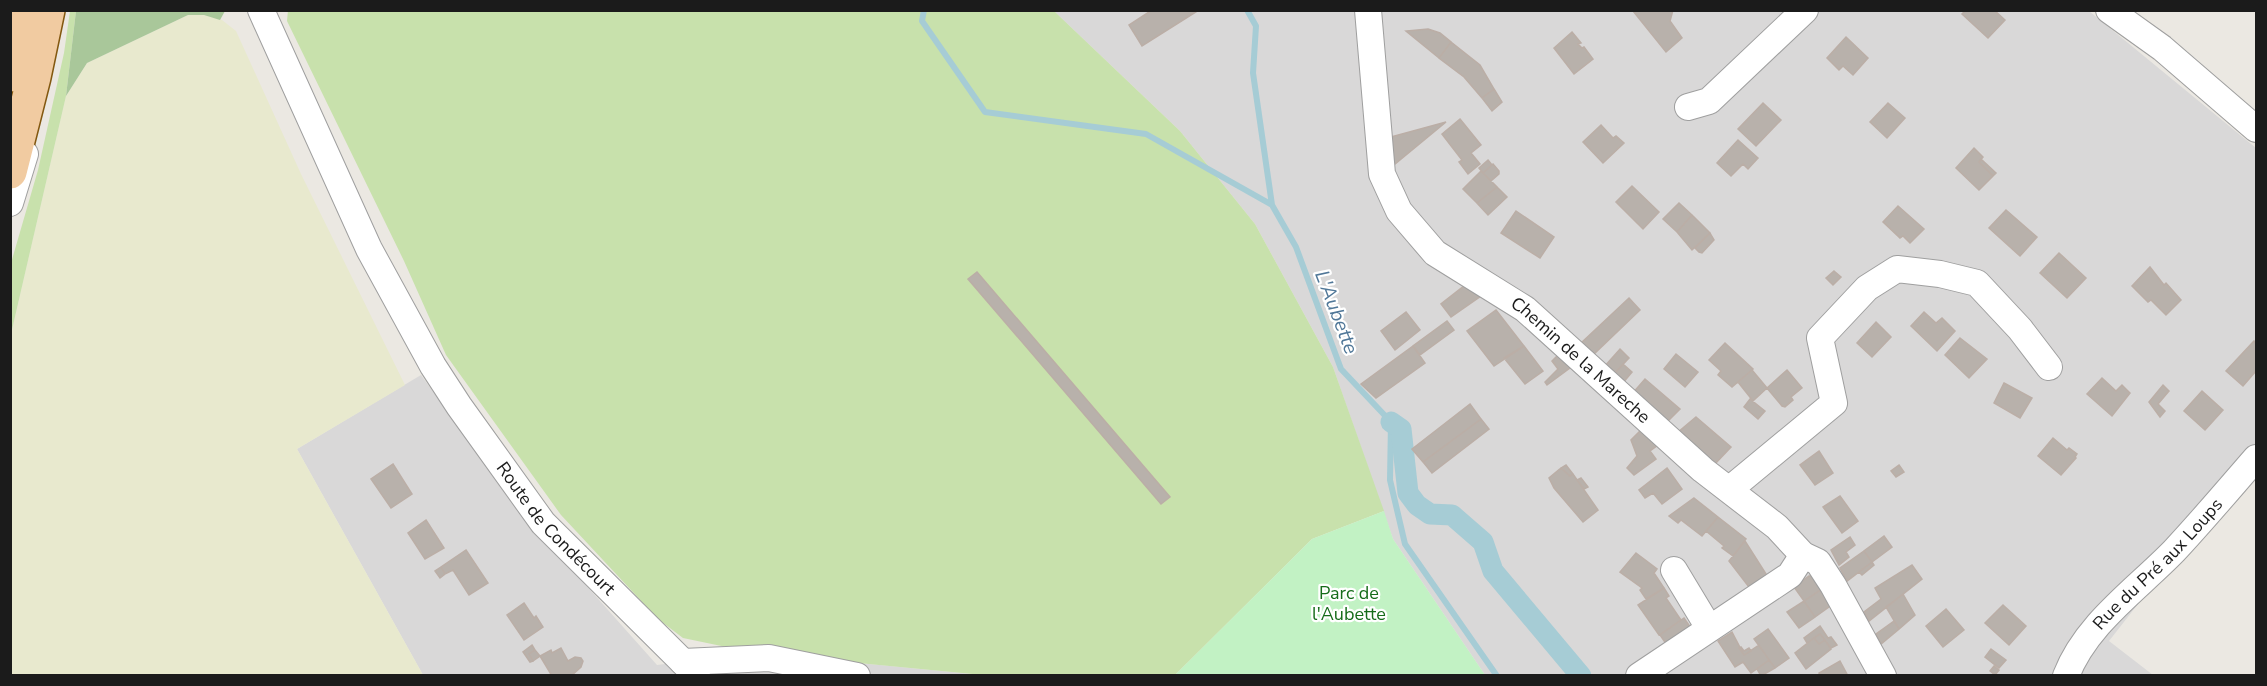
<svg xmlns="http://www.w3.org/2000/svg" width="2267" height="686" viewBox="0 0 2267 686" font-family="'Nunito Sans',sans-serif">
<rect width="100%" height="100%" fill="#ebe8e2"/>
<path fill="#d9d8d8" d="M 1054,11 L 2089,11 L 2256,148 L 2256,454 L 2109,641 L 2153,675 L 1485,675 L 1393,539 L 1333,367 L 1255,224 L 1180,131 Z
M 421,375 L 519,510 L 657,665 L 755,653 L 983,675 L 423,675 L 297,449 Z"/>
<path fill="#e8e9ce" d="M 188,15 L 204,15 L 222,20 L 236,31 L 301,174 L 405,385 L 297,449 L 423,675 L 11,676 L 11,334 L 66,96 L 87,63 Z"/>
<path fill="#c8e1ac" d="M 288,10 L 1054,11 L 1180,131 L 1255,224 L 1333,367 L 1384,511 L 1312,539 L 1175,675 L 983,675 L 755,653 L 683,638 L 658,619 L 561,515 L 446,355 L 404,261 L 287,21 Z
M 70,11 L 76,11 L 66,96 L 11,334 L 11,263 L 38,170 L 64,53 Z"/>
<path fill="#a9c79a" d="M 76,11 L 76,10 L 225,11 L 220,20 L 204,15 L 188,15 L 87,63 L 66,96 Z"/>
<path fill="#c2f2c4" d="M 1384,511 L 1393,539 L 1485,675 L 1175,675 L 1312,539 Z"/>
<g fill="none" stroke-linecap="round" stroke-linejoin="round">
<path stroke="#a6ccd5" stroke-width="6" d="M 924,10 L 922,21 L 985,112 L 1146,134 L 1272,205
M 1247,10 L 1256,26 L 1253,73 L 1272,205 L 1296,247 L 1341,369 L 1391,422 L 1390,480 L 1405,544 L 1497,676"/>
<path stroke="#a6ccd5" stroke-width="21" d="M 1391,422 L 1401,429 L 1408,493 L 1417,505 L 1430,514 L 1452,515 L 1483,542 L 1493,571 L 1581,676"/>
</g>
<path fill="#b8b1ab" stroke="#bbaea6" stroke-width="1.5" d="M 1152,10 L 1199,10 L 1142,46 L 1129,25 Z
M 1673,10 L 1670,21 L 1682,38 L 1666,52 L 1633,11 Z
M 1966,10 L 1994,10 L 2005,20 L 1988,38 L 1962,14 Z
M 1428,29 L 1440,33 L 1451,42 L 1439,58 L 1406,31 Z
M 1572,32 L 1581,43 L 1578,44 L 1582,48 L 1584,47 L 1593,59 L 1574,74 L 1554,48 Z
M 1846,37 L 1868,58 L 1853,75 L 1843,66 L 1839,70 L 1827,58 Z
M 1451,42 L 1480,65 L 1494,89 L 1482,98 L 1464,77 L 1439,58 Z
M 1494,89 L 1502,102 L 1492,111 L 1482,98 Z
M 1763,103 L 1781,120 L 1756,146 L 1738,129 Z
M 1888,103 L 1905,118 L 1887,138 L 1870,122 Z
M 1460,119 L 1481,145 L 1471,153 L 1480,164 L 1468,174 L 1459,162 L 1462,160 L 1442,134 Z
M 1446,122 L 1389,169 L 1387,138 Z
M 1601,125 L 1613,138 L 1616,136 L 1624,143 L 1603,163 L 1583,142 Z
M 1738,140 L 1758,158 L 1748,169 L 1743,164 L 1731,176 L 1717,163 Z
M 1974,148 L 1983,157 L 1979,162 L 1993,176 L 1979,190 L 1956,168 Z
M 1981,159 L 1996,173 L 1993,176 L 1979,162 Z
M 1488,160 L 1492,165 L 1483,173 L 1479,168 Z
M 1493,164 L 1499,171 L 1499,174 L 1491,181 L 1483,173 Z
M 1481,171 L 1497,187 L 1477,203 L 1463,189 Z
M 1632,186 L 1659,212 L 1643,229 L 1616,202 Z
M 1497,187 L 1507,197 L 1488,215 L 1477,203 Z
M 1679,203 L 1692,215 L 1677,232 L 1663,219 Z
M 1898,206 L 1924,229 L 1910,243 L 1903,236 L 1900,238 L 1883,222 Z
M 2006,210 L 2037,237 L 2020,256 L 1989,228 Z
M 1516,211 L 1554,237 L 1540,258 L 1501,233 Z
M 1692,215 L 1710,233 L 1692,250 L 1677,232 Z
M 1710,233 L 1714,240 L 1702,253 L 1699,252 L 1695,248 Z
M 2059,253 L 2086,278 L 2067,298 L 2040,273 Z
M 2150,267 L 2164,285 L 2166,283 L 2181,300 L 2166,315 L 2151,300 L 2148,302 L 2132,286 Z
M 1834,271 L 1841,277 L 1833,285 L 1826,278 Z
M 977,272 L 1170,497 L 1161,504 L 968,279 Z
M 1464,286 L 1481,296 L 1451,317 L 1441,304 Z
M 1629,298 L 1640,310 L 1592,356 L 1580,344 Z
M 1496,310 L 1524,346 L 1494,366 L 1467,331 Z
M 1406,312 L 1420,330 L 1395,350 L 1381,331 Z
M 1924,312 L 1936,323 L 1942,318 L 1955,331 L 1937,351 L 1911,326 Z
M 1447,321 L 1454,330 L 1420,355 L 1413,346 Z
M 1876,322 L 1891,337 L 1872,357 L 1857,343 Z
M 1960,338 L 1987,359 L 1969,378 L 1945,355 Z
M 2254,341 L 2256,344 L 2256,371 L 2243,386 L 2226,371 Z
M 1725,343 L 1753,369 L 1732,387 L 1718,375 L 1721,371 L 1709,360 Z
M 1413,346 L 1425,363 L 1376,398 L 1361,384 Z
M 1524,346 L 1543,371 L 1525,384 L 1504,358 Z
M 1620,349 L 1629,358 L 1612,376 L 1604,367 Z
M 1560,353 L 1574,365 L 1547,385 L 1545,382 L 1558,369 L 1552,361 Z
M 1676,354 L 1698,372 L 1685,387 L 1664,369 Z
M 1623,364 L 1632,372 L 1622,384 L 1612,376 Z
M 1752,370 L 1767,388 L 1753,401 L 1738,382 Z
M 1787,370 L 1802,388 L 1791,397 L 1793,400 L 1785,407 L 1782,406 L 1767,388 Z
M 2102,378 L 2116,391 L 2122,385 L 2130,393 L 2112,416 L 2087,394 Z
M 1645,379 L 1680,409 L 1664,425 L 1632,394 Z
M 2004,383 L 2032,398 L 2020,418 L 1994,403 Z
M 2163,385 L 2169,391 L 2158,404 L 2165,411 L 2160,417 L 2149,402 Z
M 2202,391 L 2223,410 L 2205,430 L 2184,411 Z
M 1750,399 L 1765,411 L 1758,419 L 1744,407 Z
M 1470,404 L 1481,419 L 1423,462 L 1412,449 Z
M 1696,417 L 1731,447 L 1714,465 L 1677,433 Z
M 1481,419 L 1489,429 L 1432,473 L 1423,462 Z
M 1643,428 L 1661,443 L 1650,451 L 1656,459 L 1634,475 L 1627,468 L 1637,456 L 1631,440 Z
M 2053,438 L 2067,450 L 2069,448 L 2077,454 L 2075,457 L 2076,458 L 2061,475 L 2038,456 Z
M 1819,451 L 1833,473 L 1815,485 L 1800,465 Z
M 393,464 L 412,494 L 391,508 L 371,479 Z
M 1566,465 L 1573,474 L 1570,476 L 1561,468 Z
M 1899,465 L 1904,472 L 1896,477 L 1891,471 Z
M 1561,468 L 1570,476 L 1573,474 L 1598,510 L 1583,522 L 1554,488 L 1549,478 Z
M 1667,468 L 1682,489 L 1662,504 L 1653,493 L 1645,498 L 1639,490 Z
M 1581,478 L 1588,487 L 1584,489 L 1577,480 Z
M 1840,496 L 1858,521 L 1842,533 L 1823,507 Z
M 1694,498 L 1718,517 L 1702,536 L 1681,520 L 1678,523 L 1669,516 Z
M 1718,517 L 1746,539 L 1733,556 L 1722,548 L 1724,546 L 1706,531 Z
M 426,520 L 444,548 L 425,559 L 408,533 Z
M 1884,536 L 1892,547 L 1872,562 L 1864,551 Z
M 1850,537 L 1855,545 L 1846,552 L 1849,557 L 1839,565 L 1831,550 Z
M 1745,541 L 1768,577 L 1752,591 L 1729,561 Z
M 466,550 L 488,583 L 469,595 L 453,570 L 445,574 L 441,567 Z
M 1864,551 L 1872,562 L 1847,581 L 1840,568 Z
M 1636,553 L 1657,569 L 1654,573 L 1664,588 L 1646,599 L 1640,590 L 1642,588 L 1620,572 Z
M 1872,562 L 1874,565 L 1862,575 L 1859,572 Z
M 1912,565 L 1922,579 L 1869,621 L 1864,612 L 1881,599 L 1875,588 Z
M 441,567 L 445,574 L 440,578 L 435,571 Z
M 1809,576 L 1813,576 L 1822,589 L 1804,601 L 1794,587 Z
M 1664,588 L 1669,596 L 1666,598 L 1681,620 L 1659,635 L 1638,605 Z
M 1822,589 L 1833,604 L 1815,617 L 1804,601 Z
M 1903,594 L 1915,615 L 1899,629 L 1886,607 Z
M 1804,601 L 1815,617 L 1799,628 L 1787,612 Z
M 524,603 L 534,618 L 536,616 L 543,627 L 524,640 L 507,615 Z
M 2003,605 L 2026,626 L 2009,645 L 1985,623 Z
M 1946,609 L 1964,630 L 1943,647 L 1926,626 Z
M 1684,618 L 1693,631 L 1669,648 L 1660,635 Z
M 1894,621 L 1899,629 L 1881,644 L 1876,634 Z
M 1820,626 L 1828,638 L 1831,637 L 1837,645 L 1831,648 L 1820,634 L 1807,643 L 1804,638 Z
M 1768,629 L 1789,658 L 1775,668 L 1754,639 Z
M 1732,632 L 1744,655 L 1759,645 L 1769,660 L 1751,673 L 1743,662 L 1735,667 L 1718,641 Z
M 1820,634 L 1825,640 L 1819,644 L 1814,638 Z
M 1814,638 L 1819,644 L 1825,640 L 1831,649 L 1806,669 L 1795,653 Z
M 532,645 L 535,650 L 529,654 L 533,661 L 530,662 L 523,652 Z
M 1741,647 L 1744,651 L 1749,648 L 1751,651 L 1744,655 L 1739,648 Z
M 561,648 L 568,661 L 575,657 L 581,658 L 583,661 L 581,667 L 571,676 L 552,676 L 540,656 L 551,650 L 552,653 Z
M 1991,649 L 2006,660 L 1999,668 L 1985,657 Z
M 535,650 L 540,656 L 533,661 L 529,654 Z
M 1769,660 L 1775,668 L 1761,676 L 1757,669 Z
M 1840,661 L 1848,676 L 1820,676 L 1819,673 Z
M 1994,666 L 1999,670 L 1995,675 L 1990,671 Z"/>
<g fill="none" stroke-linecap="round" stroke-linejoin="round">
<g stroke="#9f9f9f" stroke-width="28">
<g id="minor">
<path id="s1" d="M 261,10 L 369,249 L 433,366 L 459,406 L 543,523 L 697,676"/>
<path id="s2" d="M 1368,10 L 1382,174 L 1399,211 L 1435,253 L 1525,309 L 1703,470 L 1777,527 L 1803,555 L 1818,562 L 1833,585 L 1883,676"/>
<path d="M 2109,10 L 2162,48 L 2256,129"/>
<path d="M 1688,107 L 1709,101 L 1805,10"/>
<path d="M 10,203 L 25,154"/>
<path d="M 1730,489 L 1834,403 L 1820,338 L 1867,288 L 1897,269 L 1940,274 L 1977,283 L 2020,329 L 2049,367"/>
<path d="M 1674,570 L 1709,628"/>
<path d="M 683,662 L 769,658 L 857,676"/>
<path d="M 1639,676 L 1790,575 L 1803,555"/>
<path id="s3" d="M 2066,676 C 2086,624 2136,590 2174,551 C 2202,521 2229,489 2256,458"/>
</g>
</g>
<g stroke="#835810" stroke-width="36">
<path id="major" d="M 10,75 L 15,10
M 10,172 L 34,77 L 48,10"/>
</g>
<use href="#minor" stroke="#fff" stroke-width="26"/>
<use href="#major" stroke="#f1cba1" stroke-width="33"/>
</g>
<g text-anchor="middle" stroke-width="4.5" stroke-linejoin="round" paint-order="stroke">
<g font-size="18" fill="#1b1b1b" stroke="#fff">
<text dy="6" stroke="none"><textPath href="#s2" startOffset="442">Chemin de la Mareche</textPath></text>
<text dy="6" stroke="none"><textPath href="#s1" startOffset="600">Route de Condécourt</textPath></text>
<text dy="6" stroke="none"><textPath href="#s3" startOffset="146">Rue du Pré aux Loups</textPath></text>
</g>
<g font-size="18" fill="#166c1a" stroke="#fff">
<text x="1349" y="599">Parc de<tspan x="1349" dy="21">l'Aubette</tspan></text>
</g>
<g font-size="20" font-style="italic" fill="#507798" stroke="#fff">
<text transform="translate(1337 312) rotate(69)" y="7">L'Aubette</text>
</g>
</g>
<rect width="2267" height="686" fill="none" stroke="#1b1b1b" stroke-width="24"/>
</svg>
